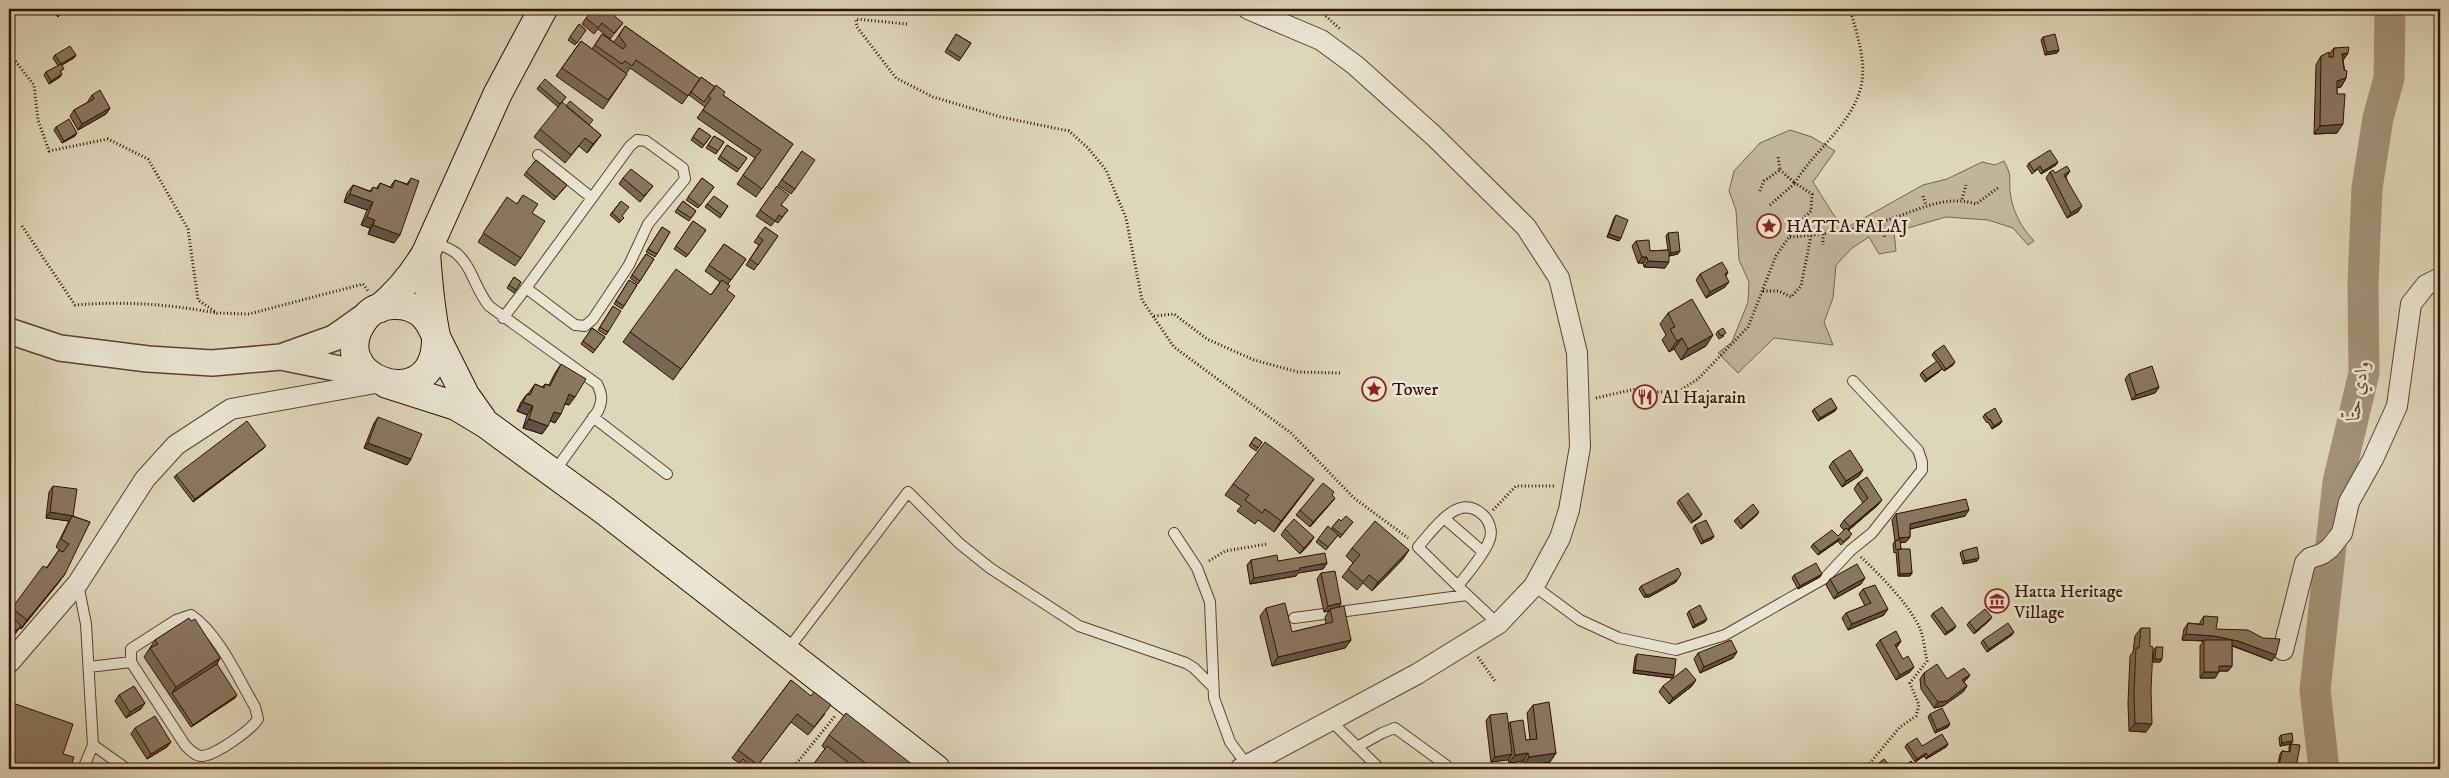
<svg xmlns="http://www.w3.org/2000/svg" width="2449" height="778" viewBox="0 0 2449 778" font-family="'IM FELL DW Pica',Amiri,serif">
<rect width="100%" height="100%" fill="#ded6b9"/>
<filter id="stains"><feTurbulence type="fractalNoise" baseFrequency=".004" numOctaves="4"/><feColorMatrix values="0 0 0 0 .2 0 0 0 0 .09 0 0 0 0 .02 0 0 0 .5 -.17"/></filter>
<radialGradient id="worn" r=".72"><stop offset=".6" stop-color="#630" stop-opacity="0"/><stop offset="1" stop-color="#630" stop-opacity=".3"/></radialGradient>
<path fill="#c0b59a" stroke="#78634e" d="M 1790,130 L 1812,137 L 1835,151 L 1813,182 L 1833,214 L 1846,228 L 1923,185 L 1947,179 L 1982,162 L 1995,165 L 2004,161 C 2012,176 2009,176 2010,191 C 2012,211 2021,227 2034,241 L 2028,245 L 2013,228 L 1988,220 L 1946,217 L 1894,232 L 1896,251 L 1879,254 L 1869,237 L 1852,248 L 1836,265 L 1833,298 L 1824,322 L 1833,345 L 1774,338 L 1738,373 L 1718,353 L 1732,342 L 1748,302 L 1749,282 L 1739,260 L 1736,210 L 1729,191 L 1734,171 L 1760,143 Z"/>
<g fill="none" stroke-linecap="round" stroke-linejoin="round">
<path stroke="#a3937a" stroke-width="31" d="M 2324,769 L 2315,690 L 2338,482 L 2364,373 L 2363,284 L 2367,188 L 2378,118 L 2389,78 L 2390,9"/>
<g stroke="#5c422f" stroke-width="12">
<path id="service" d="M 637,140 L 646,141 L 683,168 L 685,179 L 648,224 L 629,265 L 593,319 L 585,326 L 575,325 L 526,288 L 630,146 Z
M 538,155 L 592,198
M 432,241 C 440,245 449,248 456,253 C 472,266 475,289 489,306 L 597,384 C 602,394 603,400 598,411 L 554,472
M 503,318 L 526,288
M 593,417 L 667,474
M 1444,518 L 1482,551
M 1174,533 L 1197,568 L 1210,602 L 1214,698 L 1230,742 L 1247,765
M 78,584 L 86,624 L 93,745 L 83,769
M 1458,586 C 1467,574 1484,555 1489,541 C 1493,533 1490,522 1484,516 C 1459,490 1434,529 1418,547 C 1444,573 1471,599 1498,624
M 1534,586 L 1580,620 L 1619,638 L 1676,650 L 1725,635 L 1825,578 L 1851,550 L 1872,533 L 1922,470 L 1922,462 L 1918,450 L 1853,381
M 1294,618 L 1467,595
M 786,652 L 908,492 L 960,544 L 990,568 L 1079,626 L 1186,663 L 1194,668 L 1213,687
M 89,667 L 131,662 L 131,649 L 176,620 L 191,615 C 219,634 238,678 255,707 L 258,719 C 251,730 216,755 202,756 C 195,756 190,750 185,745 L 131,662
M 1331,721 L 1380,769
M 93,745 L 127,769
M 1357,747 L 1382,733 L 1395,728 L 1446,765 L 1448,769"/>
</g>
<g stroke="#5c422f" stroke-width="22">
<path id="minor" d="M 2283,650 L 2305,563 L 2310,558 L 2322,554 L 2330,548 L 2342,533 L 2349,502 L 2373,459 L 2397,406 L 2411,304 L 2426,285 L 2440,278
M 9,663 L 78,583 L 145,479 L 176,445 L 231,409 L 381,382
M 1240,769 L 1417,674 L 1498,624 L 1534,586 L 1560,538 L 1569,510 L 1580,447 L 1577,353 L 1559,278 L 1526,227 L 1434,136 L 1355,65 L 1321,40 L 1248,9"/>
</g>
<g stroke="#5c422f" stroke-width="28">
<path id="tertiary" d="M 9,331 L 60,348 L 148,359 L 212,363 L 281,357 L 334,338 L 368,314
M 281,357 L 350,371 L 376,380"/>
</g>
<g stroke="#301101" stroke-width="30">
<path id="secondary" d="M 426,253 C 428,281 430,308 436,336 L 436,337 C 438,421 317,378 366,317 C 378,302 407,301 422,314 C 429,320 432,328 436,336
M 380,308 C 400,291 413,275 426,253 L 498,93 L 543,9
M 436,337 L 465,395 L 482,419
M 387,384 L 456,406 L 486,424 L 605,511 L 936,769"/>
</g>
<path stroke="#301101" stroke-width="3" stroke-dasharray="1 2.5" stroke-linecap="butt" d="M 1318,9 L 1340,29
M 907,24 L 856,19 L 857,27 L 896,78 L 933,97 L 1001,117 L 1069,131 L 1088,148 L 1106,170 L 1126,218 L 1142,300 L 1174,347 L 1291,433 L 1354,498 L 1408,538
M 9,53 L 34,85 L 38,120 L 49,151 L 108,139 L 148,159 L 188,229 L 198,300 L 217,313 L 249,314 L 363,284 L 368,291
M 1760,191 L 1764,181 L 1780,170 L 1778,156
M 1923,196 L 1926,205
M 1962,199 L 1966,185
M 1770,205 L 1795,183 L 1780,170
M 1882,222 L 1885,239
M 22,226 L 75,305 C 124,301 168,304 216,313
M 1823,234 L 1823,245
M 1790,237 C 1820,235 1851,230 1880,222 C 1912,214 1943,193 1976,204 L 1999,187
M 1763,291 L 1779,291 L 1791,297 L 1801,286 L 1811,236
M 1154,316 L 1174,314 L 1207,339 L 1254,360 L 1298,372 L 1340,373
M 1596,398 L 1640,388 L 1657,392 L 1679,391 L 1698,379 L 1748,327 L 1776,256 L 1798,224 L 1811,211 L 1812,194 L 1795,183 C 1804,167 1818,153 1830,139 C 1873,89 1867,68 1850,9
M 1493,510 L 1516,486 L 1554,486
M 1861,557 C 1881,576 1911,606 1921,631 C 1924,640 1925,652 1927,661 L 1910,683 L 1919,705 L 1916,716 L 1900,727 L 1865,769
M 1209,561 L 1225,551 L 1267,544
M 1478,657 L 1495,681
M 792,769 L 835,716"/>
<use href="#service" stroke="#eae4d2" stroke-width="10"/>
<use href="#minor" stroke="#eae4d2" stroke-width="20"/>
<use href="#tertiary" stroke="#eae4d2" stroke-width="25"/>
<use href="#secondary" stroke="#eae4d2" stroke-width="28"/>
</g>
<path fill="#776653" stroke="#301101" d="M 50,9 L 66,9 L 58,17 Z
M 586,18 L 623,23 L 610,39 L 598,29 L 594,34 L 582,24 Z
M 579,24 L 586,30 L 575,45 L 568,40 Z
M 625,26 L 700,79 L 682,104 L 630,68 L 626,74 L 627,74 L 603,109 L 556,76 L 581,41 L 592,49 L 602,34 L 614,42 Z
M 956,34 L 971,43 L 959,61 L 945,52 Z
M 2043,37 L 2059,50 L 2057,53 L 2045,55 L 2041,40 Z
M 2334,48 L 2348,53 L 2343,60 L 2346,78 L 2341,87 L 2337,88 L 2337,133 L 2314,134 L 2316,65 L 2321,56 L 2329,54 Z
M 55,55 L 76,55 L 74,58 L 61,65 L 61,72 L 60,77 L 49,84 L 44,75 L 46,72 L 58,66 L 53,58 Z
M 701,77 L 715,87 L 716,85 L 723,95 L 793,144 L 756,197 L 737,184 L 755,158 L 697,118 L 705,107 L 689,95 Z
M 539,86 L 566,97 L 558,107 L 537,89 Z
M 92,95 L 110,108 L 106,114 L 78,130 L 70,116 L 74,110 L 88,102 L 88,101 Z
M 589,125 L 601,135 L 587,153 L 579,146 L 565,163 L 534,137 L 540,129 Z
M 56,127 L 75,136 L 62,143 L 54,130 Z
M 699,128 L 711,136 L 702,148 L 691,140 Z
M 714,136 L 724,142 L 716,154 L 706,148 Z
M 727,145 L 747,158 L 737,172 L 718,159 Z
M 802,151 L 795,189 L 791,194 L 778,185 Z
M 536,160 L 567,185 L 554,200 L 524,175 Z
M 2029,163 L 2056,165 L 2041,174 L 2038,169 L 2032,174 L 2027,166 Z
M 2050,172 L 2066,177 L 2078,212 L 2067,218 L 2046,178 Z
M 411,178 L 394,243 L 368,234 L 370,228 L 361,225 L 367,210 L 344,202 L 347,193 L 353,185 L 370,191 L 373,187 L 376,189 L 380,183 L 390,187 L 395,180 L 407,184 Z
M 623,178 L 653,186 L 640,202 L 619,184 Z
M 702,178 L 714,187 L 698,208 L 686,200 Z
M 777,186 L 781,205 L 788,210 L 778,223 L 775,221 L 771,226 L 756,216 Z
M 523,195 L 532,213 L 521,258 L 515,266 L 478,242 L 501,206 L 517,204 Z
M 621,201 L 622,216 L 624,218 L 619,223 L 610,215 Z
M 683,201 L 696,211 L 689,221 L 675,212 Z
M 707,204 L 728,206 L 720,218 L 705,207 Z
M 1616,215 L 1619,241 L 1607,237 L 1614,218 Z
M 693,221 L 706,230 L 686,257 L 674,249 Z
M 662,227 L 670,232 L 655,257 L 646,252 Z
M 765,227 L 778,236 L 754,270 L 746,265 L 759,245 L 754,242 Z
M 1668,233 L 1678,254 L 1669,256 L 1665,268 L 1644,267 L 1643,263 L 1638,263 L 1632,246 L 1636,241 L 1650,251 L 1668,250 L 1666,236 Z
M 724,244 L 746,259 L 728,284 L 727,290 L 727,307 L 673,380 L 623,342 L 630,332 L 711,295 L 720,282 L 705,271 Z
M 646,254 L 654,259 L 638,284 L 630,278 Z
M 1728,272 L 1726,276 L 1725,287 L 1706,298 L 1696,280 L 1700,274 Z
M 514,277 L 521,282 L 514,293 L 507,288 Z
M 629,280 L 637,285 L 622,309 L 614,304 Z
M 613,306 L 608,332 L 606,335 L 598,330 Z
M 1668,313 L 1706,346 L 1681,360 L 1674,349 L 1669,352 L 1662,340 L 1666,335 L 1660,324 Z
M 592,328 L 605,337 L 593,353 L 581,344 Z
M 1718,331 L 1724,336 L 1719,339 L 1716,334 Z
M 1934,352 L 1953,365 L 1944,371 L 1942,369 L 1940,371 L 1925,382 L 1920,375 L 1922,372 L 1937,362 L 1932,355 Z
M 561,364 L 569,405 L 565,404 L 555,423 L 550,421 L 542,434 L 523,428 L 527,415 L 517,411 L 521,402 L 527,394 L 528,394 L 535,384 L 542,387 L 545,384 L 549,385 L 555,373 Z
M 2129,374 L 2159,387 L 2155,393 L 2132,400 L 2125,379 Z
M 1814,409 L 1835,411 L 1818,421 L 1812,411 Z
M 1985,414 L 2002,421 L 2000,424 L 1992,429 L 1988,422 L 1987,423 L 1983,417 Z
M 378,417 L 411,459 L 407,465 L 364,448 L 374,423 Z
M 1255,437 L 1262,442 L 1256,451 L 1249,446 Z
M 266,446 L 264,448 L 193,502 L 174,477 L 176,475 Z
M 1833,461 L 1863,470 L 1859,476 L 1842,487 L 1829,467 Z
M 1314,479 L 1274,532 L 1258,520 L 1255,524 L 1237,511 L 1241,506 L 1225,495 L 1233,484 Z
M 1858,483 L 1878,505 L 1849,530 L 1850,537 L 1841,545 L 1838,541 L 1818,555 L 1811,547 L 1813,544 L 1838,536 L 1844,530 L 1840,526 L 1844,520 L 1863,503 L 1854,489 Z
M 53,486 L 73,516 L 90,522 L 59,582 L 21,629 L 19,627 L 15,634 L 9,640 L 9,612 L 47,567 L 59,550 L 62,552 L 56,547 L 69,521 L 46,518 L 49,492 Z
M 1332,495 L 1335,498 L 1331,503 L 1310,527 L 1296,515 L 1300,510 Z
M 1679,500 L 1700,517 L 1691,523 L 1677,503 Z
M 1896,514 L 1965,516 L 1910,529 L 1910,537 L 1906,542 L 1900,543 L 1901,549 L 1912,573 L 1910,576 L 1898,576 L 1896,552 L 1894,553 L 1893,544 L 1895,541 L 1892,520 Z
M 1757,515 L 1741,529 L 1734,521 L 1737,518 Z
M 1339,519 L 1341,521 L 1353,522 L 1340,538 L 1338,535 L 1326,550 L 1316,542 L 1328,526 L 1331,529 Z
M 1695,525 L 1714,536 L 1712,539 L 1701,544 L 1693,528 Z
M 1285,529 L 1314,537 L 1310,543 L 1300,554 L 1281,535 Z
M 1352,548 L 1403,559 L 1372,591 L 1363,583 L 1357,590 L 1342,577 L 1353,563 L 1346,556 Z
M 1962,551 L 1977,561 L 1963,564 L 1960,553 Z
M 1251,560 L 1278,561 L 1327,563 L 1323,569 L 1298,573 L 1296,576 L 1250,584 L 1247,565 Z
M 1321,573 L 1341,603 L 1339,607 L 1351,640 L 1345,648 L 1272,666 L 1260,616 L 1266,608 L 1292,632 L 1326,624 L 1325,617 L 1329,611 L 1324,612 L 1317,579 Z
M 1794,575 L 1820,577 L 1798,589 L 1792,578 Z
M 1830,579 L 1861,584 L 1834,599 L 1826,585 Z
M 1676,582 L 1649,597 L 1644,597 L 1639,589 L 1641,586 Z
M 1863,589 L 1884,615 L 1848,630 L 1842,618 L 1846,613 L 1865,606 L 1859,594 Z
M 1689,611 L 1705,622 L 1693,628 L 1687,614 Z
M 1933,613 L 1954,629 L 1945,635 L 1931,616 Z
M 2204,616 L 2216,629 L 2272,661 L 2232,646 L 2232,666 L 2228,671 L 2219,671 L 2215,678 L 2200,678 L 2200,646 L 2203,641 L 2182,640 L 2184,629 L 2188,623 L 2200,624 L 2200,622 Z
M 1990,620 L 1974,634 L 1967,625 L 1969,622 Z
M 2141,628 L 2146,732 L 2129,731 L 2128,703 L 2130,656 L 2133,652 L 2135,636 Z
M 2012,635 L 1987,652 L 1981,643 L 1983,640 Z
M 155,640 L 220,658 L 217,664 L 235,698 L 191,727 L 144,657 Z
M 1880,640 L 1901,641 L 1896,648 L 1910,672 L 1896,680 L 1876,645 Z
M 2156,647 L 2162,659 L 2160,662 L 2153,662 L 2154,649 Z
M 1698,653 L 1733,658 L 1700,673 L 1694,659 Z
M 1637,654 L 1674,675 L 1672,678 L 1633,673 L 1635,657 Z
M 1924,673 L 1947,679 L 1970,675 L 1966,680 L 1964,682 L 1967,686 L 1963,692 L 1943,706 L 1934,708 L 1921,689 L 1920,679 Z
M 791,680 L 825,714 L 808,735 L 791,722 L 755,769 L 733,769 L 739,763 L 732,758 Z
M 1663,686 L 1692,686 L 1669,704 L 1659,692 Z
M 119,695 L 141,709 L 126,718 L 115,701 Z
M 1533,705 L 1556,753 L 1550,762 L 1523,766 L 1523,761 L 1509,763 L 1508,759 L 1491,762 L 1486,721 L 1490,715 L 1508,725 L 1510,722 L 1526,740 L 1530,740 L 1527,713 Z
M 1930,714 L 1948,727 L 1935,733 L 1928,717 Z
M 135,728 L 167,747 L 147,759 L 131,734 Z
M 829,735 L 918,769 L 810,769 L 825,749 L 822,746 Z
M 2281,735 L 2291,744 L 2280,746 L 2279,738 Z
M 1907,744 L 1922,746 L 1948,744 L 1946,747 L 1926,759 L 1924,756 L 1915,762 L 1905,747 Z
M 2291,744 L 2296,768 L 2295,769 L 2277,769 L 2280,754 L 2282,751 L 2289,752 L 2289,746 Z"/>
<path fill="#615344" stroke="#301101" d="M 2059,50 L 2057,53 L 2045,55 L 2047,52 Z
M 2348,53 L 2342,62 L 2342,54 Z
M 76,55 L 74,58 L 59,67 L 61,64 Z
M 62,74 L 60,77 L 49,84 L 51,81 Z
M 2346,78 L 2341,87 L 2331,89 L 2337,81 Z
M 110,108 L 106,114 L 78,130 L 82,124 Z
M 2343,124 L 2337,133 L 2314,134 L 2320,126 Z
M 77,133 L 75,136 L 62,143 L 64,141 Z
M 601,135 L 595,143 L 587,153 L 593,144 Z
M 2058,162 L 2056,165 L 2041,174 L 2043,171 Z
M 2070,171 L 2066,177 L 2060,181 L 2064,175 Z
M 350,194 L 373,202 L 367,210 L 344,202 Z
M 2082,206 L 2078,212 L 2067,218 L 2071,213 Z
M 367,217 L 375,220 L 370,228 L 361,225 Z
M 373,225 L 400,235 L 394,243 L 368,234 Z
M 1609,234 L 1621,238 L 1619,241 L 1607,237 Z
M 1680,251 L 1678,254 L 1669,256 L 1671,253 Z
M 1642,257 L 1647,257 L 1643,263 L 1638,263 Z
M 1648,261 L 1669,262 L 1665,268 L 1644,267 Z
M 1729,282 L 1725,287 L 1706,298 L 1710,292 Z
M 1713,335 L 1706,346 L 1681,360 L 1688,349 Z
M 1682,338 L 1674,349 L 1669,352 L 1677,341 Z
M 1955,362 L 1953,365 L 1944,371 L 1946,369 Z
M 1942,369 L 1940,371 L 1925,382 L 1927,379 Z
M 2159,387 L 2155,393 L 2132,400 L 2136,395 Z
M 569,394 L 575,397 L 569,405 L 563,403 Z
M 523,402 L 533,406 L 527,415 L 517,411 Z
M 1837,408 L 1835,411 L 1818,421 L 1820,418 Z
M 554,412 L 561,414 L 555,423 L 548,420 Z
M 529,419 L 548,426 L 542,434 L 523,428 Z
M 2002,421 L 2000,424 L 1992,429 L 1994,426 Z
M 368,443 L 411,459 L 407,465 L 364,448 Z
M 266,446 L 264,448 L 193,502 L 195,499 Z
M 1863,470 L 1859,476 L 1842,487 L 1846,481 Z
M 1314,479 L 1306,490 L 1274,532 L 1281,521 Z
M 1335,498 L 1331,503 L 1310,527 L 1313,522 Z
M 1882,500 L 1878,505 L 1846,532 L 1850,527 Z
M 1969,510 L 1965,516 L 1906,530 L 1910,524 Z
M 50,512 L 73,516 L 69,521 L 46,518 Z
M 1759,512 L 1757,515 L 1741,529 L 1743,526 Z
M 1702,514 L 1700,517 L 1691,523 L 1693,521 Z
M 1714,536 L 1712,539 L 1701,544 L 1703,541 Z
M 1314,537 L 1310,543 L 1300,554 L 1304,548 Z
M 1910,537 L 1906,542 L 1895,543 L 1899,538 Z
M 1840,538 L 1838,541 L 1818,555 L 1820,552 Z
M 1409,550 L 1403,559 L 1372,591 L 1378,582 Z
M 1979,558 L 1977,561 L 1963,564 L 1965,561 Z
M 1327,563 L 1323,569 L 1298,573 L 1296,576 L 1250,584 L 1254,578 L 1300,568 Z
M 1912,573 L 1910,576 L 1898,576 L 1900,574 Z
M 65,574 L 59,582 L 21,629 L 27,620 Z
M 1822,574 L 1820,577 L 1798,589 L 1800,586 Z
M 1865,578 L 1861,584 L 1834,599 L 1838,593 Z
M 1678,579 L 1676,582 L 1649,597 L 1644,597 L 1646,595 Z
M 1341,603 L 1337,609 L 1330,609 L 1329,611 L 1324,612 L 1328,606 Z
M 1888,609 L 1884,615 L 1848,630 L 1852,624 Z
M 1992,617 L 1990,620 L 1974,634 L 1976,631 Z
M 1707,619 L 1705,622 L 1693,628 L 1695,625 Z
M 21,626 L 15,634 L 9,640 L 9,637 Z
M 1956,626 L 1954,629 L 1945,635 L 1947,632 Z
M 2014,632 L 2012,635 L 1987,652 L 1989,649 Z
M 2186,634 L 2214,636 L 2238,641 L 2276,655 L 2272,661 L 2234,646 L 2210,641 L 2182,640 Z
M 1351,640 L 1345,648 L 1272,666 L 1278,657 Z
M 1901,641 L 1897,647 L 1891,651 L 1895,645 Z
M 1737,652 L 1733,658 L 1700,673 L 1704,667 Z
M 220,658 L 215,667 L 172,693 L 176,687 Z
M 2155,659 L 2162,659 L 2160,662 L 2153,662 Z
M 2219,666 L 2232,666 L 2228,671 L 2215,671 Z
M 1914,667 L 1910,672 L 1896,680 L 1900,675 Z
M 1635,670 L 1674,675 L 1672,678 L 1633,673 Z
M 2204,672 L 2219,672 L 2215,678 L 2200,678 Z
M 1970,675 L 1966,680 L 1958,686 L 1962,680 Z
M 1696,680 L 1692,686 L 1669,704 L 1673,698 Z
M 1967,686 L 1963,692 L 1943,706 L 1934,708 L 1938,702 Z
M 237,695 L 235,698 L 191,727 L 193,725 Z
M 145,703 L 141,709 L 126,718 L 130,712 Z
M 2135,723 L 2152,724 L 2146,732 L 2129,731 Z
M 1950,724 L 1948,727 L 1935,733 L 1937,730 Z
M 2293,741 L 2291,744 L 2280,746 L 2282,743 Z
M 171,742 L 167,747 L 147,759 L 151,754 Z
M 1948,744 L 1946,747 L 1926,759 L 1928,756 Z
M 1528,753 L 1523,761 L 1509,763 L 1515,755 Z
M 1556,753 L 1550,762 L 1523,766 L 1529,757 Z
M 1926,753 L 1924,756 L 1915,762 L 1917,759 Z
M 1512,754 L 1508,760 L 1491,762 L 1495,757 Z
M 2279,766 L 2296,768 L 2295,769 L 2277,769 Z"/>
<path fill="#8a7761" stroke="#301101" d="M 55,9 L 65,9 L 60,14 Z
M 593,9 L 606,9 L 623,23 L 614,33 L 602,23 L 598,28 L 586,18 Z
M 579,24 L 586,30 L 577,43 L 570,37 Z
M 625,26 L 700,79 L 688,96 L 636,60 L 632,66 L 625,61 L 622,64 L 595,45 L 602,34 L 623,49 L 626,45 L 619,36 Z
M 956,34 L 971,43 L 961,58 L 947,49 Z
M 2055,34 L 2059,50 L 2047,52 L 2043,37 Z
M 581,41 L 627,74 L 608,100 L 562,68 Z
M 70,46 L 76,55 L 61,64 L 55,55 Z
M 2349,47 L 2348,53 L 2342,54 L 2344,70 L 2347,71 L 2346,78 L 2337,81 L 2337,94 L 2345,94 L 2343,124 L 2320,126 L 2321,56 L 2329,52 L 2329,57 L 2333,57 L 2334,48 Z
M 61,64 L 64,69 L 60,71 L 62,74 L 51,81 L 46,72 Z
M 701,77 L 715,87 L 704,102 L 691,92 Z
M 545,79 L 566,97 L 560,104 L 539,86 Z
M 716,85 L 725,92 L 723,95 L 793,144 L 762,189 L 743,175 L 761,150 L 703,110 L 711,98 L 708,96 Z
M 100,90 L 110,108 L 82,124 L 74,110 L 94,99 L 92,95 Z
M 570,101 L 593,120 L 589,125 L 566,106 Z
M 562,102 L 601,135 L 593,144 L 585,138 L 571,155 L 540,129 Z
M 69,119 L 77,133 L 64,141 L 56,127 Z
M 699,128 L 711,136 L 704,145 L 693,137 Z
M 714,136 L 724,142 L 718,151 L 708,145 Z
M 727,145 L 747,158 L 739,169 L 720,156 Z
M 2050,150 L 2058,162 L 2043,171 L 2040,166 L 2034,171 L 2029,163 Z
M 802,151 L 815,160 L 795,189 L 782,180 Z
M 536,160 L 567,185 L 556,197 L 526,172 Z
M 2067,166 L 2070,171 L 2064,175 L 2082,206 L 2071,213 L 2050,172 L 2053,170 L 2055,173 Z
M 631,169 L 653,186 L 644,196 L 623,178 Z
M 411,178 L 419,181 L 400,235 L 373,225 L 375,220 L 367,217 L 373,202 L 350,194 L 353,185 L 371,192 L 373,187 L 378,189 L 380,183 L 392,188 L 395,180 L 408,185 Z
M 702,178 L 714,187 L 700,206 L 688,197 Z
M 777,186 L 789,195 L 781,205 L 788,210 L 782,217 L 779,215 L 775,221 L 760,210 Z
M 523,195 L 538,204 L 532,213 L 545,221 L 521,258 L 483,233 L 507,197 L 517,204 Z
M 714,196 L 728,206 L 722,215 L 707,204 Z
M 621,201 L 629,207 L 622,216 L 624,218 L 621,221 L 612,213 Z
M 683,201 L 696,211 L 691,218 L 677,209 Z
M 1616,215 L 1628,220 L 1621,238 L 1609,234 Z
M 693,221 L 706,230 L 688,255 L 676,246 Z
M 662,227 L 670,232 L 657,254 L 648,249 Z
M 765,227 L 778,236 L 758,265 L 750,259 L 763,240 L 758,236 Z
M 1678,232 L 1680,251 L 1671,253 L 1668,233 Z
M 1649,240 L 1650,251 L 1669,250 L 1669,262 L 1648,261 L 1647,257 L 1642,257 L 1636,241 Z
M 724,244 L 746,259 L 731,280 L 709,265 Z
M 646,254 L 654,259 L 640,281 L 632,275 Z
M 1722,262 L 1728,272 L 1725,274 L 1729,282 L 1710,292 L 1700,274 Z
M 676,269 L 711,295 L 722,280 L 730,286 L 727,290 L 735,296 L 681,369 L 630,332 Z
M 514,277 L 521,282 L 516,290 L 509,285 Z
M 629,280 L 637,285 L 624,306 L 616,301 Z
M 1692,299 L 1713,335 L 1688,349 L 1682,338 L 1677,341 L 1670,329 L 1675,327 L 1668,313 Z
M 613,306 L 621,311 L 608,332 L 600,327 Z
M 592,328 L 605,337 L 595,350 L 583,341 Z
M 1723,328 L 1726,333 L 1721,336 L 1718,331 Z
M 1944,345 L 1955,362 L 1946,369 L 1934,352 Z
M 1937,361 L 1942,369 L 1927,379 L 1922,372 Z
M 561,364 L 586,379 L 575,397 L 569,394 L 561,414 L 554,412 L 548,426 L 529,419 L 533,406 L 523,402 L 527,394 L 530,395 L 535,384 L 544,388 L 545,384 L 550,386 Z
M 2152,366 L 2159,387 L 2136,395 L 2129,374 Z
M 1831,398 L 1837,408 L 1820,418 L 1814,409 Z
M 1995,408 L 2002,421 L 1994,426 L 1990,419 L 1989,420 L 1985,414 Z
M 378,417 L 422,434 L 411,459 L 368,443 Z
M 247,421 L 266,446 L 195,499 L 176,475 Z
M 1255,437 L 1262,442 L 1258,448 L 1251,443 Z
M 1265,442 L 1314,479 L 1281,521 L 1265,509 L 1262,513 L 1245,500 L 1249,495 L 1233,484 Z
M 1850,450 L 1863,470 L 1846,481 L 1833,461 Z
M 1867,477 L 1882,500 L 1850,527 L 1844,520 L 1868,498 L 1858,483 Z
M 1323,483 L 1334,492 L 1332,495 L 1335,498 L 1313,522 L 1300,510 Z
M 53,486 L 77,489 L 73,516 L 50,512 Z
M 1688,493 L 1702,514 L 1693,521 L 1679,500 Z
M 1966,499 L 1969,510 L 1910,524 L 1910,537 L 1899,538 L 1896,514 Z
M 1753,504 L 1759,512 L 1743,526 L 1737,518 Z
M 72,516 L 90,522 L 65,574 L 27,620 L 12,608 L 43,566 L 47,568 L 59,550 L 63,552 L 69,544 L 61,539 Z
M 1346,516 L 1353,522 L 1342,535 L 1332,527 L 1339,519 L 1341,521 Z
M 1294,519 L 1314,537 L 1304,548 L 1285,529 Z
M 1706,520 L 1714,536 L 1703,541 L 1695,525 Z
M 1375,521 L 1409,550 L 1378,582 L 1369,575 L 1363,582 L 1348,569 L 1360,555 L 1352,548 Z
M 1328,526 L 1338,535 L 1328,547 L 1318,539 Z
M 1846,528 L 1852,534 L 1843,542 L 1840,538 L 1820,552 L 1813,544 L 1832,530 L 1838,536 Z
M 1900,540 L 1901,549 L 1896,550 L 1895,541 Z
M 1977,547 L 1979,558 L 1965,561 L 1962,551 Z
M 1898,549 L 1910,549 L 1912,573 L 1900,574 Z
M 1325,553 L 1327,563 L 1300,568 L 1300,570 L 1254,578 L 1251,560 L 1277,555 L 1278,561 Z
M 1816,563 L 1822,574 L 1800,586 L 1794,575 Z
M 1857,564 L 1865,578 L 1838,593 L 1830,579 Z
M 1678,568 L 1681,574 L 1678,579 L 1651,594 L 1646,595 L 1641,586 Z
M 1335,571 L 1341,603 L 1328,606 L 1321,573 Z
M 1875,585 L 1888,609 L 1852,624 L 1846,613 L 1871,603 L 1863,589 Z
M 1285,603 L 1292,632 L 1333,622 L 1330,609 L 1344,606 L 1351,640 L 1278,657 L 1266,608 Z
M 1700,605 L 1707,619 L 1695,625 L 1689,611 Z
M 1942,607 L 1956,626 L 1947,632 L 1933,613 Z
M 1985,609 L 1992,617 L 1976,631 L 1969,622 Z
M 9,613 L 21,626 L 9,637 Z
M 2204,616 L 2218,617 L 2216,629 L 2248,630 L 2263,638 L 2280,639 L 2276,655 L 2238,641 L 2214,636 L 2186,634 L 2188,623 L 2203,625 Z
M 189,618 L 191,621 L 195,619 L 220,658 L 176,687 L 150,648 L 158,644 L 155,640 Z
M 2008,623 L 2014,632 L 1989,649 L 1983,640 Z
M 2141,628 L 2150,628 L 2150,646 L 2153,647 L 2151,690 L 2152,724 L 2135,723 L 2134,694 L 2136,648 L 2139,648 Z
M 1896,631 L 1901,641 L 1895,645 L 1903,659 L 1908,656 L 1914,667 L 1900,675 L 1880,640 Z
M 1731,640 L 1737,652 L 1704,667 L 1698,653 Z
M 2204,640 L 2232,640 L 2232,666 L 2219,666 L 2219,672 L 2204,672 Z
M 2156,647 L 2163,647 L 2162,659 L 2155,659 Z
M 1637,654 L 1676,659 L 1674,675 L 1635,670 Z
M 217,664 L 237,695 L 193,725 L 172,693 Z
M 1937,664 L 1947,679 L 1964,668 L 1970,675 L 1962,680 L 1967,686 L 1947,701 L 1938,702 L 1925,684 L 1924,673 Z
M 1686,668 L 1696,680 L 1673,698 L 1663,686 Z
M 791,680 L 811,696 L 814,692 L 831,705 L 814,727 L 797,714 L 758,765 L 738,750 Z
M 134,686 L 145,703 L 130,712 L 119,695 Z
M 10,702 L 73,724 L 63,754 L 74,757 L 70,769 L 9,769 L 9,705 Z
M 1549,702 L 1556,753 L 1529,757 L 1528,753 L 1515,755 L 1510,722 L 1523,720 L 1526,740 L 1537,739 L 1533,705 Z
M 1942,708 L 1950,724 L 1937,730 L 1930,714 Z
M 846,713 L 918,769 L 873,769 L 829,735 Z
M 1507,713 L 1512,754 L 1495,757 L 1490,715 Z
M 155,716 L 171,742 L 151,754 L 135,728 Z
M 2292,733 L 2293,741 L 2282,743 L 2281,735 Z
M 1942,734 L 1948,744 L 1928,756 L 1926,753 L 1917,759 L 1907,744 L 1917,738 L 1922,746 Z
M 2291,744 L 2300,745 L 2296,768 L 2279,766 L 2282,751 L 2290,752 Z
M 827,746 L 854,767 L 852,769 L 810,769 Z
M 743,759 L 753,769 L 733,769 Z
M 1884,759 L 1891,767 L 1888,769 L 1871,769 Z
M 1911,761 L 1919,769 L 1902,769 Z
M 1522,763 L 1523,769 L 1511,769 L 1510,765 Z
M 1546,765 L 1548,769 L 1539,769 Z"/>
<defs>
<g id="sight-ring" transform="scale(1.25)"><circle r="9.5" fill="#eae4d2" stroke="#8f2418" stroke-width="1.5"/><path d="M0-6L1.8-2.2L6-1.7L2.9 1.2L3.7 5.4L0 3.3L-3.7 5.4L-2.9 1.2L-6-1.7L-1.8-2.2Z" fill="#8f2418"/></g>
<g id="restaurant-ring" transform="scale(1.25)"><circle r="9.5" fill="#eae4d2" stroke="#8f2418" stroke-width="1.5"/><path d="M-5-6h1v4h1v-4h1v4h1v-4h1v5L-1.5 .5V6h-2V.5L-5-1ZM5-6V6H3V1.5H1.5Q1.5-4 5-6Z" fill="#8f2418"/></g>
<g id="museum-ring" transform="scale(1.25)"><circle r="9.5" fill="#eae4d2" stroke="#8f2418" stroke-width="1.5"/><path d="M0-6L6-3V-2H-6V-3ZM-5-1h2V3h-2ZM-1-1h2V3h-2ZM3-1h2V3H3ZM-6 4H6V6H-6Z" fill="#8f2418"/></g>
</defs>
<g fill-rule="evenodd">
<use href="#sight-ring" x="1769" y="226"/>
<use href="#sight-ring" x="1374" y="389"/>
<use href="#restaurant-ring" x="1645" y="397"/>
<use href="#museum-ring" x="1997" y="601"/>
</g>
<g text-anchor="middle" stroke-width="5" stroke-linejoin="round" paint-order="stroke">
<g font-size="18" fill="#301101" stroke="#eae4d2" text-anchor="start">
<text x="1786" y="232">HATTA FALAJ</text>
<text x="1392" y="395">Tower</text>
<text x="1662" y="403">Al Hajarain</text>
<text x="2014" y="597">Hatta Heritage<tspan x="2014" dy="21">Village</tspan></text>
</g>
<g font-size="19" font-style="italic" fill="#5e4531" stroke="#eae4d2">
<text transform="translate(2357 390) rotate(-80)" y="7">وادي حتّا</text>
</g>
</g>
<rect width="2449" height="778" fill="none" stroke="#ded6b9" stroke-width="30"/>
<rect x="10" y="10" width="2429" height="758" fill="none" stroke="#301101" stroke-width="2.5"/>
<rect x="15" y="15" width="2419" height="748" fill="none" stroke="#301101"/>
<rect width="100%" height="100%" filter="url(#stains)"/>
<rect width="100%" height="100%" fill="url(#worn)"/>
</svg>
